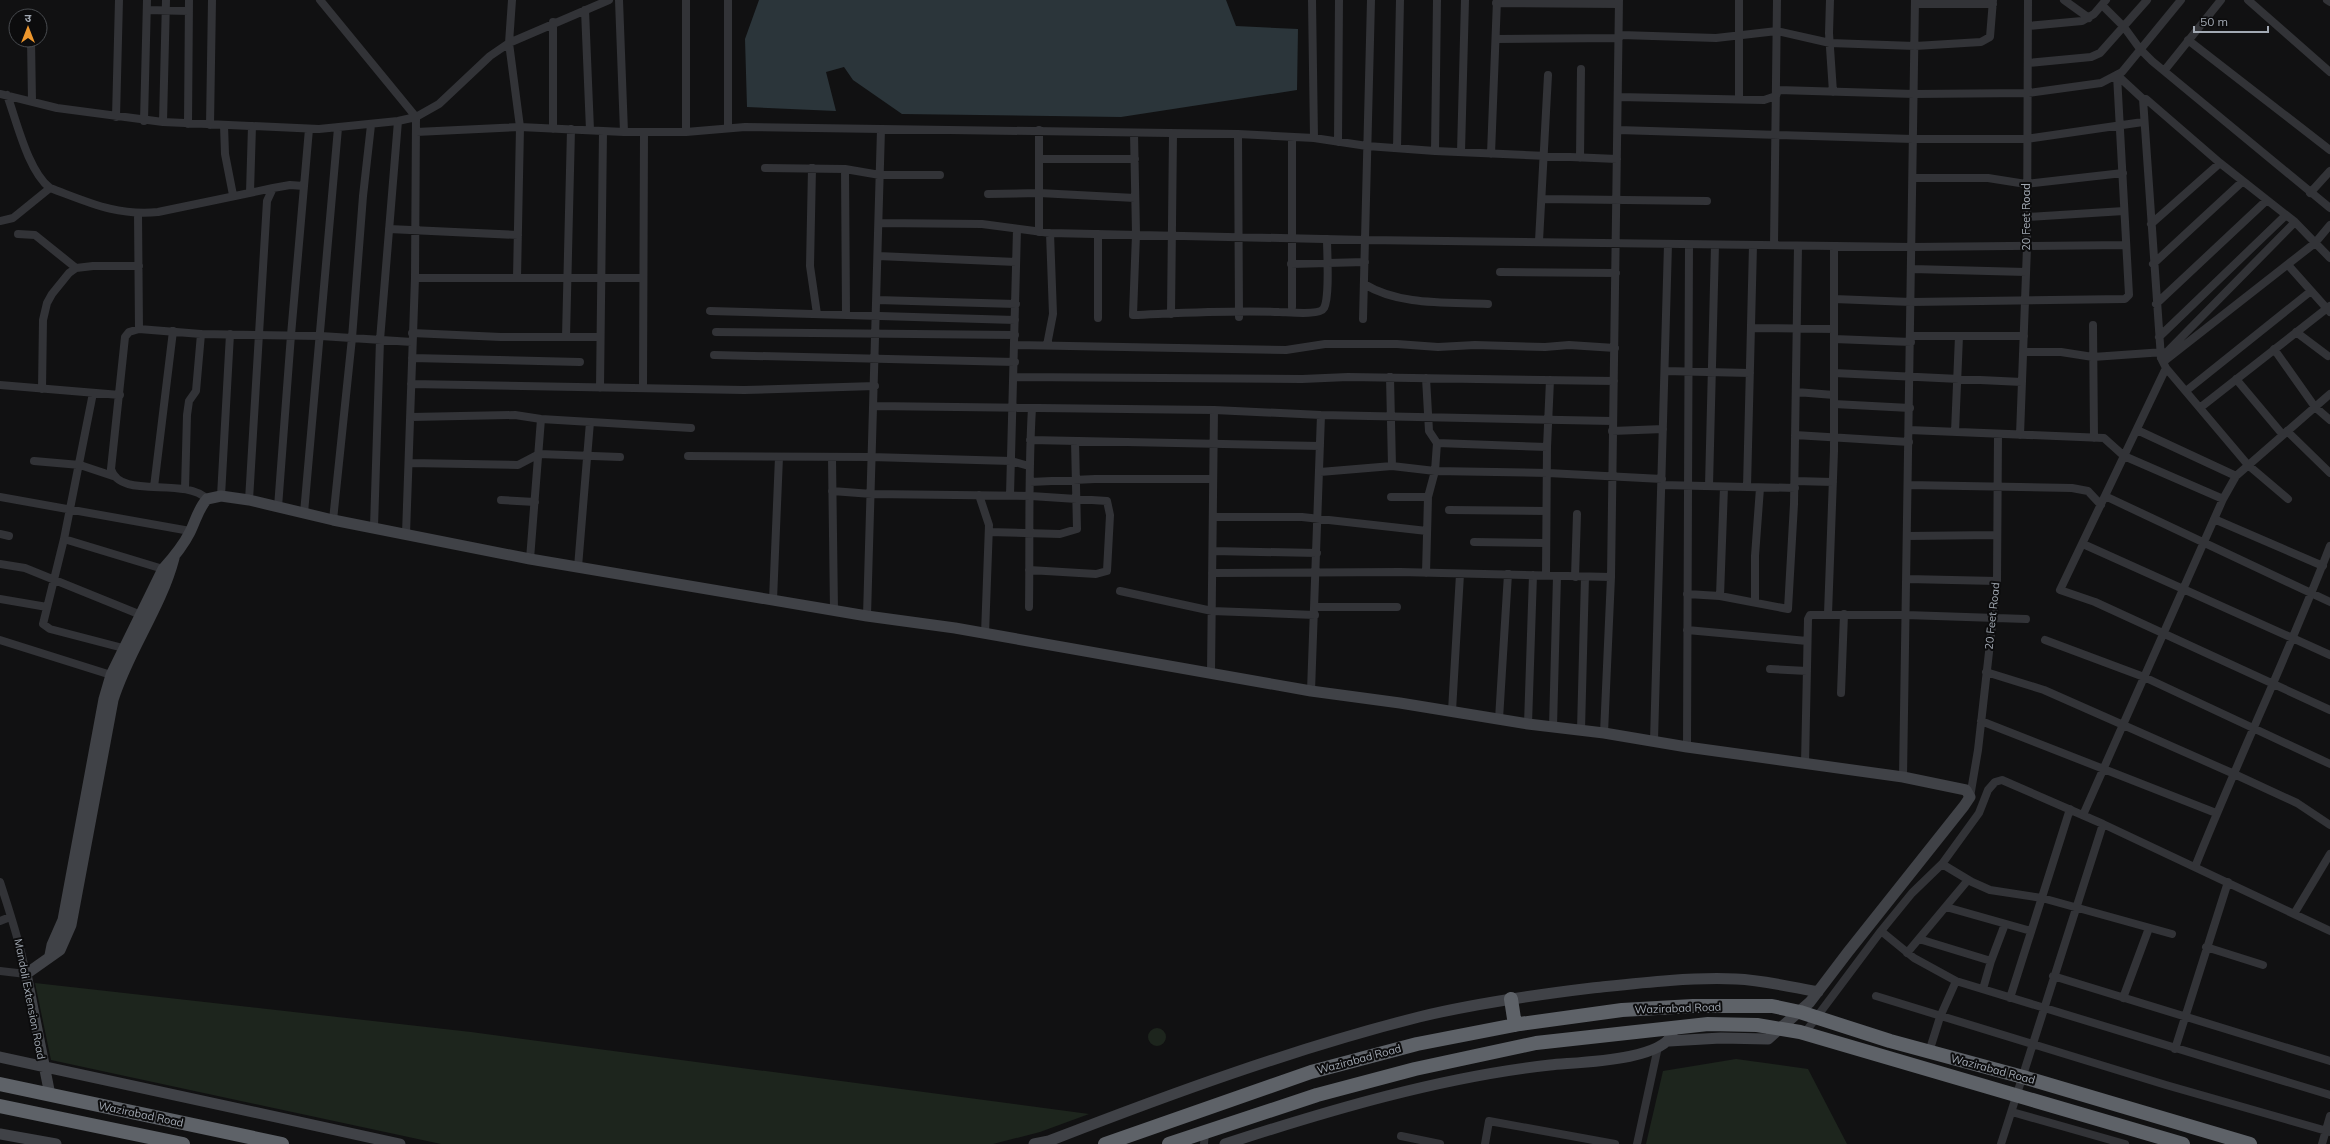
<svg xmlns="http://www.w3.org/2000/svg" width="2330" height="1144" viewBox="0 0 2330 1144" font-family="Mulish,'Noto Sans Devanagari',sans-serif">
<rect width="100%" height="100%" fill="#111112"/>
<path fill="#1d251d" d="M 35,983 L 471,1032 L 1089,1114 L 1040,1132 L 993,1144 L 441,1144 L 51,1060 Z
M1148 1037a9 9 0 1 1 18 0a9 9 0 1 1-18 0Z
M 1736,1059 L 1808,1069 L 1847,1144 L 1646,1144 L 1663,1071 Z"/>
<path fill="#2b353a" d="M 759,0 L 1226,0 L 1236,26 L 1298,29 L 1297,90 L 1121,117 L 902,114 L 853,80 L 844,67 L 826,72 L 836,111 L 747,107 L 745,39 Z"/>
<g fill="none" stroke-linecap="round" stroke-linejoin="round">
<path stroke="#323337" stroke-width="8" d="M 320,0 L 416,117 L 415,278 L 406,534
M 512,0 L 509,43 L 520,127 L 517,278
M 619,0 L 624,132
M 686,0 L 686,132
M 1312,0 L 1314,138
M 1830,0 L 1829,33 L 1833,92
M 2064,0 L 2089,18
M 2248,0 L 2330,72
M 2327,0 L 2330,2
M 1496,3 L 1619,4
M 1915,4 L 1993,4
M 2102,5 L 2124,27 L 2140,49 L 2152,61 L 2330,208
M 147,10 L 189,11
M 585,10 L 590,130
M 553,22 L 553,129
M 2028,26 L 2082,21 L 2094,14 L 2106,0
M 1496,39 L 1619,38 L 1621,35 L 1716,38 L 1777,31 L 1830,43 L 1915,46 L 1981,42 L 1990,37 L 1993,0
M 31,40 L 32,101
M 2188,40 L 2330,150
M 2028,63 L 2091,57 L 2100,53 L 2147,0
M 2164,71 L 2221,0
M 2117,75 L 2143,99
M 0,94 L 57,108 L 163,122 L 319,129 L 398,121 L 416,117 L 439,104 L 490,56 L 509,43 L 609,0
M 7,95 C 17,122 28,171 50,188 C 88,202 116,216 158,212 L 273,188
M 1618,97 L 1764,100 L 1776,96 L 1778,90 L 1914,94 L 2028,93 L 2101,83 L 2122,72 L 2181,0
M 1739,99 L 1739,0
M 116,117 L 119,0
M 144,121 L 147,0
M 163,122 L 166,0
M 188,124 L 189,0
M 210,125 L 212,0
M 224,125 L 225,154 L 233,195
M 728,127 L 728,0
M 1618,130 L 1913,139 L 2026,139 L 2143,122
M 416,132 L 520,127 L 624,132 L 686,132 L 745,127 L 1238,134 L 1314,138 L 1367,146 L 1435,151 L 1617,159
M 1134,133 L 1136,234 L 1133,315 C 1182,313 1230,310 1279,312 C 1287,312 1320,316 1324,308 C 1330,297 1327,253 1327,239
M 1238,134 L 1239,317
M 1338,142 L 1339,0
M 1397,148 L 1400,0
M 1435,151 L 1437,0
M 1461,152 L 1465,0
M 1491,154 L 1497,0
M 1580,158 L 1581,69
M 1039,159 L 1135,159
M 765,168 L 845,169 L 880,175 L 940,175
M 812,168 L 810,266 L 817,314
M 845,169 L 846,314
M 1913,178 L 1988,178 L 2026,184 L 2123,173
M 250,192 L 252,126
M 2310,193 L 2330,171
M 988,194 L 1039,193 L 1135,198
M 1542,199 L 1707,201
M 138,214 L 139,329
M 2027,217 L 2124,211
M 0,221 L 13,218 L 50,188
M 879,223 L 982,224 L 1050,233 L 1366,240 L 1912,247 L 2126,245
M 2151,224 L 2220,163
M 389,229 L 518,235
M 1039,232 L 1039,130
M 18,234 L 35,235 L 76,268
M 1098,234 L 1098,318
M 1539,241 L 1548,75
M 1774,245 L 1777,0
M 878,256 L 1016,262
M 1291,264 L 1365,262
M 2153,264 L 2243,181
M 2288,265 L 2330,312
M 1912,269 L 2026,272
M 1500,272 L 1616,273
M 415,278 L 642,278
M 1364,284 C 1400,306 1448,302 1488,304
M 1834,299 L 1911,302 L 2125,299 L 2129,295 L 2117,75
M 877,300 L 1016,304
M 2156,304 L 2267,200
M 1292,307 L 1292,137
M 710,311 L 1015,320
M 1171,314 L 1173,134
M 1363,319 L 1371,0
M 2093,325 L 2094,438
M 1751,328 L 1834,329
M 716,332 L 1015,335
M 2296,332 L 2328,356
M 412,333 L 501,337 L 599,337
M 1911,336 L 2024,336
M 566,337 L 571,129
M 2159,337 L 2286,215
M 1834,339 L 1911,342
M 1015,345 L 1286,350 L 1325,344 L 1397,344 L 1438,347 L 1475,345 L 1545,347 L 1569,345 L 1615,348
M 1047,345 L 1053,314 L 1050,233
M 2274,349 L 2315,407 L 2330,420
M 2023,352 L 2061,352 L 2093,357 L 2164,352
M 714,355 L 1015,362
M 412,358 L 580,362
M 2161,358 L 2295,222
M 2163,362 L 2315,243 L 2330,225
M 2166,368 L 2060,590 L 2095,602 L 2330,710
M 1665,371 L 1750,373
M 1834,373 L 2022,382
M 1014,377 L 1302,379 L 1348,377 L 1614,381
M 1390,377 L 1392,466
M 2236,379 L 2283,435
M 411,384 L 744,390 L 875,386
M 0,385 L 120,395
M 600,388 L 603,131
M 643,388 L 644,133
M 42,389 L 43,320 L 47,303 L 52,294 L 69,273 L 76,268 L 93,266 L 139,266
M 2186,391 L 2311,291
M 1796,392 L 1834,395
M 93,393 L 64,539 L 43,624 L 50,629 L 123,648
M 1834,404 L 1910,408
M 874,406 L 1214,410 L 1321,415 L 1612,421
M 2201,407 L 2330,306
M 411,417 L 515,415 L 541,419 L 691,428
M 1909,430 L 2104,438 L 2124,456 L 2223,499
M 2137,430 L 2236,476
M 1612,431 L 1663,429
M 2287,431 L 2330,473
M 1955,432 L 1959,336
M 1795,435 L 1909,442
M 2020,435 L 2027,247 L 2028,0
M 1030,440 L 1320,446
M 1437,443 L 1547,447
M 688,456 L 871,457 L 1011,461 L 1029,466
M 832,458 L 834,611
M 34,461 L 80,465 L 113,476
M 410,463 L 518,465 L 539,454 L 620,457
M 1320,472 L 1392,466 L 1435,471 L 1548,473 L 1662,479
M 1795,481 L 1833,482
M 1030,482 L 1095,479 L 1213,479
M 1662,485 L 1795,488
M 1908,485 L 2072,488 L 2088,491 L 2101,505
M 1709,486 L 1715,245
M 154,487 L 173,331
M 1747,487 L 1753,245
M 185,489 L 187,415 L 189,401 L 196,391 L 201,334
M 832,491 L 872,494 L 1031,496 L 1107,501 L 1110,515 L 1107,571 L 1096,574 L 1029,570
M 979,495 L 989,525 L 985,634
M 1010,495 L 1017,229
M 221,496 L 230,334
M 2105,496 L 2330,602
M 0,497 L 190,531
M 1391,497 L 1428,497
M 207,499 C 184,476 120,500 111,469 L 125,337 L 129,332 L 139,329 L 201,334 L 321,336 L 412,342
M 2288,499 L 2248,465 L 2166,368 L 2161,358 L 2143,99 L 2146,99 L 2220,163 L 2295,222 L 2330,258
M 249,500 L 267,201 L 273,188 L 290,185 L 304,186
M 501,500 L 535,502
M 278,507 L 291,335 L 309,129
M 1449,510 L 1546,511
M 304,513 L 338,128
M 1213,517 L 1302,517 L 1427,531
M 2214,519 L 2323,566
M 333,520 L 352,338 L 363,196 L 371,125
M 374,527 L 380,340 L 398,121
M 989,532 L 1060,534 L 1077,529 L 1075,441
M 0,534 L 9,536
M 1907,536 L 1996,535
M 64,539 L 163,569
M 1474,542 L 1545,543
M 2083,544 L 2330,655
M 1213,551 L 1317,553
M 530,559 L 541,419
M 0,564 L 25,568 L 141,615
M 578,567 L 590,422
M 1212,573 L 1400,572 L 1611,577
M 1426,573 L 1428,497 L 1435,471 L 1437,443 L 1429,431 L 1426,378
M 1546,575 L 1547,447 L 1550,380
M 1575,577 L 1577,514
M 1907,579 L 1997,581
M 1120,591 L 1212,611 L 1315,615
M 1687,594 L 1720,596 L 1788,609 L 1794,504 L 1798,246
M 1720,596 L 1724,487
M 0,599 L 47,607
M 773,600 L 779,457
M 1755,602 L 1755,556 L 1760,488
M 1029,607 C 1030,541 1028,474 1032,408
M 1315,607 L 1397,607
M 1828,614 L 1834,451 L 1834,246
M 867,616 L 881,129
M 1687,630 L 1807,641
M 0,640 L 111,675
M 2045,640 L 2144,677 L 2330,764
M 1770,669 L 1807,671
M 1211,672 L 1214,410
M 1986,672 L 2044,690 L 2232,773 L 2297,803 L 2330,825
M 1311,691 L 1321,415
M 1841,693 L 1844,614
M 1452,711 L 1460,574
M 1499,719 L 1508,574
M 1981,721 L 2216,813
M 1528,724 L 1533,575
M 1553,727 L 1557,576
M 1581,730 L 1585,577
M 1604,733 L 1611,577 L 1619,0
M 1654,741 L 1668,244
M 1687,747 L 1689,245
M 1805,764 L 1808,619 L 1810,615 L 1906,615 L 2026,619
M 1903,777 L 1915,0
M 1970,797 L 1978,750 L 1997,581 L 1998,434
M 2083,815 L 2223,499 L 2236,476 L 2330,394
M 1942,864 L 1972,882 L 1990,890 L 2042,898 L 2172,934
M 2195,867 C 2238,759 2288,655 2330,546
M 0,882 C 10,913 20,942 26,974 L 0,971
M 1946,907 L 2031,931
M 2294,914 L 2330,854
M 0,921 L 10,917
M 1881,931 L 1914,958 L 1956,981 L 2330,1095
M 1919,939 L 1991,961 L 2005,924
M 2206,947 L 2263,965
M 1907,953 L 1968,880
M 2053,976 L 2330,1061
M 1983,989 L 1991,961
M 1876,996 L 2166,1085 L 2330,1132
M 2010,998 L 2070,809
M 2123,998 L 2149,928
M 1804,1034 L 1881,931 L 1912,893 L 1942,864 L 1979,813 L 1988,790 L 1995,782 L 2002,780 L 2103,824 L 2330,931
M 2175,1049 L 2228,882
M 1929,1052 L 1940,1017 L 1956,981
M 2012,1112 L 2125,1144
M 1401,1136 L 1440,1144
M 1204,1144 L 1205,1132
M 1485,1144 L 1489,1121 L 1615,1144
M 1637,1144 L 1658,1047
M 2001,1144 L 2103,824
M 2322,1144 L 2330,1116"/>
<path stroke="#404247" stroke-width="11" d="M 50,955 L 52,945 L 63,920 L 104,699 L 111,675 L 163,569 C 173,558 183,546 190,532 C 196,520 198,509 207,499 L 221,496 L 249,500 L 333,520 L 530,559 L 867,616 L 955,628 L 1311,691 L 1400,703 L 1528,724 L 1604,733 L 1687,747 L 1903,777 L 1966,790 L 1970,797 L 1964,806 L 1848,952 L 1810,1002 L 1768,1039 L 1721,1038 L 1669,1041
M 0,1057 L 400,1144
M 50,1095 L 26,974 L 60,950 L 71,925 L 113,700 C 128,651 161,608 174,558
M 0,1134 L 56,1144
M 1034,1144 L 1049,1141 C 1170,1094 1293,1049 1419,1017 C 1476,1003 1534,995 1592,988 C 1639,983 1689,977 1736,979 C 1763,980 1791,987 1818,992
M 1225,1144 C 1330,1110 1441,1077 1550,1065 C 1578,1062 1661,1061 1672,1034"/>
<path stroke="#5e6268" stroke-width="14" d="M 1511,999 L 1515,1025
M 0,1084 L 282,1144
M 0,1106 L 183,1144
M 1105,1144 L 1311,1072 L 1417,1044 L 1520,1024 L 1622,1010 L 1693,1006 L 1772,1006 L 1800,1012 L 1890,1041 L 2023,1077 L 2250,1144
M 1169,1144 L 1317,1095 L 1415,1069 L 1536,1043 L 1708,1024 L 1757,1025 L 1800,1032 L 2183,1144"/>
</g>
<g text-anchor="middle" stroke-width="4" stroke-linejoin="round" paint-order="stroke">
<g font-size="11" fill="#a2a9b3" stroke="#0c0c0d">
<text transform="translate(2026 217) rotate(-90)" y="4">20 Feet Road</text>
<text transform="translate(1992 616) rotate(-84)" y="4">20 Feet Road</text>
<text transform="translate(30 999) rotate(79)" y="4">Mandoli Extension Road</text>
<text transform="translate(1678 1008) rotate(-2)" y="4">Wazirabad Road</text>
<text transform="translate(1359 1059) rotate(-15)" y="4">Wazirabad Road</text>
<text transform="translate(1993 1069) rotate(15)" y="4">Wazirabad Road</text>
<text transform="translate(141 1114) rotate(12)" y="4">Wazirabad Road</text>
</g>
</g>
<g transform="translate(28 28)"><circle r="19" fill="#0c0c0d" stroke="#484b4f"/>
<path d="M0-3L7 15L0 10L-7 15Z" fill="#ee972d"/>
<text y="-6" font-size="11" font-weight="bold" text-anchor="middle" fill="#a2a9b3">उ</text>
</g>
<path d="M2194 26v6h74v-6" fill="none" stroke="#a2a9b3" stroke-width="2"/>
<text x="2200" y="26" font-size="12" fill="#a2a9b3" stroke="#0c0c0d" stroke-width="3" paint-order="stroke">50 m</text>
</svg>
